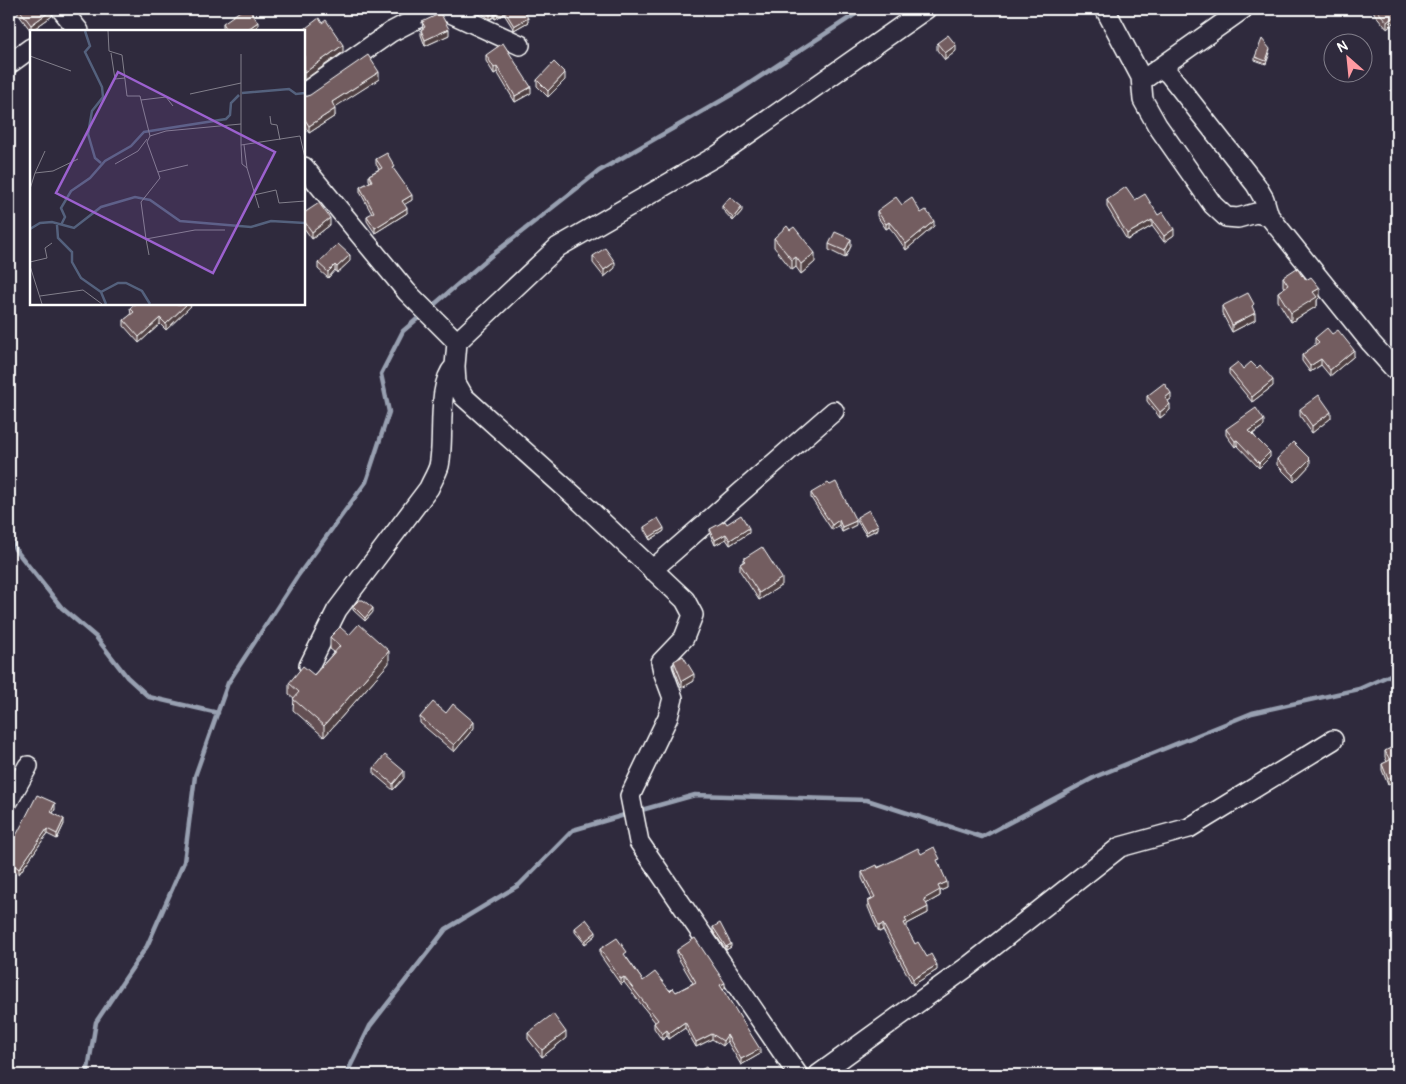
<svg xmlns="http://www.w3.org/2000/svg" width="1406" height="1084" viewBox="0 0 1406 1084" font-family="Pangolin,sans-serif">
<rect width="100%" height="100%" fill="#2f2a3d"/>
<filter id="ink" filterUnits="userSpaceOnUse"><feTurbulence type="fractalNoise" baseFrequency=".02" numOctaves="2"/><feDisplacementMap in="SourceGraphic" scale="10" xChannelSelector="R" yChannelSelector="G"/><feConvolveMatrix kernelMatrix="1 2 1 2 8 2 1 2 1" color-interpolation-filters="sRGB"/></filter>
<g filter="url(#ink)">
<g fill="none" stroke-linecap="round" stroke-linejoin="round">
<path stroke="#98a0b1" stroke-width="4.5" d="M 429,309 L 492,255 L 599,171 L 738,91 L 863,9
M 9,533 L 15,549 L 62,608 L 96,637 L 127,677 L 149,697 L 218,713
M 638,811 L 695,795 L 867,800 L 982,837 L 1097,776 L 1252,713 L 1359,689 L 1397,672
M 87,1075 L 96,1022 L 147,946 L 184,862 L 195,776 L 228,683 L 297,577 L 366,482 L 389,412 L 381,374 L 403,331 L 423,314
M 346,1075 L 370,1026 L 446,929 L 519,885 L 573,830 L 628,814"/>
<g stroke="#fff" stroke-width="22">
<path id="minor" d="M 61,9 L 79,31
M 442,9 L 520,45
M 1105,9 L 1141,77 L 1147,77 L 1243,9
M 9,64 L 31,48
M 1161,68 L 1169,74 L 1256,185 L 1264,199 L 1269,216
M 1141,77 L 1143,100 L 1157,125 L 1213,205 L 1226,217 L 1238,218 L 1256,213 L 1269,216 L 1371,343 L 1397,372
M 304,93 L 391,32 L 435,9
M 304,167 L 407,292 L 457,342 L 455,366 L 456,383 L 464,397 L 581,502 L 685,600 L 693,615 L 684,638 L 661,662 L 663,671 L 673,698 L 668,717 L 630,796 L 639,842 L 798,1075
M 457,342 L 558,247 L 718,155 L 926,9
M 652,570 L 834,411
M 309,666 L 337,610 L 429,488 C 432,481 437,473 439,466 C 445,440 436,386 454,367
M 9,800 L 28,766
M 818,1075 L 970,965 L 1120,847 L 1189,828 L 1333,740"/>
</g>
<use href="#minor" stroke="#2f2a3d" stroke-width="19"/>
</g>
<path fill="#635053" stroke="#fff" d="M 18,9 L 52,16 L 31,31 L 18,14 Z
M 469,9 L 528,9 L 524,11 L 528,22 L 514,30 L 504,14 L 495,19 L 494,17 L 490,19 L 481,13 Z
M 1374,9 L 1397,9 L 1397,20 L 1387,29 L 1374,13 Z
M 422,22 L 449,35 L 425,46 L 421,35 L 421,30 L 423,29 Z
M 223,23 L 258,26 L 251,31 L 225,31 L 223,27 Z
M 937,43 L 956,51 L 945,60 L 937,50 Z
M 1270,53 L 1266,64 L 1255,60 L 1255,57 Z
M 486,55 L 531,93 L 515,102 L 497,72 L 494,74 L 486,61 Z
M 379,79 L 334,107 L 335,116 L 309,133 L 304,125 L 304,97 Z
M 537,80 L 565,80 L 548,97 L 537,86 Z
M 376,159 L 395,171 L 412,200 L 404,204 L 407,213 L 375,233 L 367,221 L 367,216 L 372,214 L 360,192 L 360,187 L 370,182 L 369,180 L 369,175 L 379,169 L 376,164 Z
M 1107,200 L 1135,200 L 1158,215 L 1174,235 L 1164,242 L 1152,226 L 1127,240 L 1107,207 Z
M 902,205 L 921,213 L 934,226 L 906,250 L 895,234 L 889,227 L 886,229 L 877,216 L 877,211 Z
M 722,206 L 742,211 L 733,221 L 722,209 Z
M 304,213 L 330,225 L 312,239 L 304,228 Z
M 790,230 L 815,262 L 801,274 L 796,267 L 792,270 L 774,247 L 774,238 Z
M 829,244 L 851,246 L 845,258 L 829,250 Z
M 593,256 L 615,268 L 604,277 L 593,263 Z
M 350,261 L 337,273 L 335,270 L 328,278 L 318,269 L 318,263 Z
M 1302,276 L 1320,297 L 1317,300 L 1317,306 L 1291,322 L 1278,301 L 1278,292 L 1284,288 L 1283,286 L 1283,277 Z
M 135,304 L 193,304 L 166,330 L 160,324 L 139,343 L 124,326 L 124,320 L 131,315 L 130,308 Z
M 1222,306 L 1254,311 L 1255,320 L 1232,332 L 1222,313 Z
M 1332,334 L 1354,356 L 1330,376 L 1321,365 L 1310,372 L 1302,361 L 1302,355 L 1316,345 L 1315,344 L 1315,338 Z
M 1257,368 L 1273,386 L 1252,402 L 1229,374 L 1229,369 Z
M 1147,396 L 1171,399 L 1168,401 L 1170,410 L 1160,418 L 1147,401 Z
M 1300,409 L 1331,418 L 1312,433 L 1300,416 Z
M 1264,426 L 1253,434 L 1270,457 L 1259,468 L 1237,445 L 1235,447 L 1226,435 L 1226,429 Z
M 1277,459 L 1310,465 L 1294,482 L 1277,465 Z
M 811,493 L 856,525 L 842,532 L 839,525 L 832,530 L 811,498 Z
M 857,517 L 878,529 L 866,535 L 857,521 Z
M 727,524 L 749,533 L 730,545 L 726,539 L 715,545 L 710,534 L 710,529 Z
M 644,527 L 664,531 L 650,540 L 644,530 Z
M 743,559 L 782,585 L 759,600 L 740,571 L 740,564 L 743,562 Z
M 353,606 L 373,612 L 365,621 L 353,610 Z
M 349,635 L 389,663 L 324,737 L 293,710 L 294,698 L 289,694 L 289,683 L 314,675 L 334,652 L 330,649 L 330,637 Z
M 674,661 L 694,681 L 682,688 L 674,668 Z
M 446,713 L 474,728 L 454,752 L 420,723 L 420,717 Z
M 1397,745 L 1388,785 L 1382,770 L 1382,764 L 1387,762 L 1385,757 L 1385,751 Z
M 374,768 L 404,778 L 393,790 L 374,774 Z
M 55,809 L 53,813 L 64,824 L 57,839 L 47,834 L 19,874 L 9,867 L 9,846 Z
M 921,854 L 940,865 L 947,888 L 940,891 L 940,896 L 926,904 L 928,913 L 907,924 L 906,928 L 915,944 L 927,957 L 937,970 L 913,985 L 883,930 L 879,932 L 873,919 L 868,907 L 868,901 L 872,899 L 862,878 L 862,872 Z
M 713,927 L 731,947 L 726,950 L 713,931 Z
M 575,928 L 596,935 L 585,944 L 575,932 Z
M 600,949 L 627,958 L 643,981 L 676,992 L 693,983 L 677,956 L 677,950 L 725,988 L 723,990 L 760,1054 L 741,1065 L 727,1041 L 723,1046 L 712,1039 L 696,1047 L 685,1028 L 669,1039 L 667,1036 L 662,1040 L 654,1028 L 654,1023 L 655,1022 L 624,982 L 621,985 L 600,955 Z
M 528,1033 L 566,1038 L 542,1057 L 528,1039 Z"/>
<path fill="#504143" stroke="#fff" d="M 52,10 L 52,16 L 31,31 L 31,25 Z
M 504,10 L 504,14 L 495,19 L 495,15 Z
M 494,13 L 494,17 L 490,19 L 490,15 Z
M 1397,14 L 1397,20 L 1387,29 L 1387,22 Z
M 528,18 L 528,22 L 514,30 L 514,26 Z
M 258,22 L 258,26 L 251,31 L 248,31 L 248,29 Z
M 449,29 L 449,35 L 425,46 L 425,40 Z
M 343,45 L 343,52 L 304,80 L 304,73 Z
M 956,45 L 956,51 L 945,60 L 945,53 Z
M 497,66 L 497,72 L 494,74 L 494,68 Z
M 379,72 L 379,79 L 332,109 L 332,102 Z
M 565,73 L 565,80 L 548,97 L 548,91 Z
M 531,87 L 531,93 L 515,102 L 515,96 Z
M 335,109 L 335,116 L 309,133 L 309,126 Z
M 412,195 L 412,200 L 402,206 L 402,201 Z
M 742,207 L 742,211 L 733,221 L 733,218 Z
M 407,208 L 407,213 L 375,233 L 375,228 Z
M 330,218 L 330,225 L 312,239 L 312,232 Z
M 1152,220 L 1152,226 L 1127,240 L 1127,234 Z
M 934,221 L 934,226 L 906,250 L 906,244 Z
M 889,222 L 889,227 L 886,229 L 886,224 Z
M 1174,229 L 1174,235 L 1164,242 L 1164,236 Z
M 851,239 L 851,246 L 845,258 L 845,251 Z
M 815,253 L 815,262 L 801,274 L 801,264 Z
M 350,255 L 350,261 L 337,273 L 337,267 Z
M 796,257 L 796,267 L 792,270 L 792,260 Z
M 615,262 L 615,268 L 604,277 L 604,270 Z
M 335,265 L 335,270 L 328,278 L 328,272 Z
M 1320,288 L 1320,297 L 1317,300 L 1317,306 L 1291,322 L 1291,313 L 1313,292 Z
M 187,304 L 193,304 L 166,330 L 166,324 Z
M 1255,313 L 1255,320 L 1232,332 L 1232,325 Z
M 160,318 L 160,324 L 139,343 L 139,337 Z
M 1354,350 L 1354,356 L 1330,376 L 1330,370 Z
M 1321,359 L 1321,365 L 1310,372 L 1310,366 Z
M 1273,380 L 1273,386 L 1252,402 L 1252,397 Z
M 1171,393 L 1171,399 L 1165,403 L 1165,398 Z
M 1170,404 L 1170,410 L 1160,418 L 1160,412 Z
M 1331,412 L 1331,418 L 1312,433 L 1312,426 Z
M 1264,420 L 1264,426 L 1249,436 L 1249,431 Z
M 1237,440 L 1237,445 L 1235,447 L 1235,441 Z
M 1270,452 L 1270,457 L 1259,468 L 1259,463 Z
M 1310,459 L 1310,465 L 1294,482 L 1294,475 Z
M 839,520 L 839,525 L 832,530 L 832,525 Z
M 856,521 L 856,525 L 842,532 L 842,527 Z
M 878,525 L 878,529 L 866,535 L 866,532 Z
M 664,528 L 664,531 L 650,540 L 650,537 Z
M 749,528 L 749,533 L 730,545 L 730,540 Z
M 726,534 L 726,539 L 715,545 L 715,540 Z
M 782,578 L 782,585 L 759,600 L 759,593 Z
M 373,608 L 373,612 L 365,621 L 365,618 Z
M 389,651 L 389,663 L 324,737 L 324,726 Z
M 694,674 L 694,681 L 682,688 L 682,681 Z
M 474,722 L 474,728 L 454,752 L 454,745 Z
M 11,758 L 11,763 L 9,765 L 9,760 Z
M 404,771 L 404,778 L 393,790 L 393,784 Z
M 1397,775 L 1397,781 L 1388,785 L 1388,779 Z
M 55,803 L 55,809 L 51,817 L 51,812 Z
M 64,819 L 64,824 L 57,839 L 57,834 Z
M 47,829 L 47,834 L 19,874 L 19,869 Z
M 947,882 L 947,888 L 940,891 L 940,896 L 924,905 L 924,899 L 938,886 Z
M 928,907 L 928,913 L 907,924 L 907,928 L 904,929 L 904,923 L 905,919 Z
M 883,924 L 883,930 L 879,932 L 879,926 Z
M 596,932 L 596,935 L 585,944 L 585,941 Z
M 731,944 L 731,947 L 726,950 L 726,947 Z
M 937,965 L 937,970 L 913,985 L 913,979 Z
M 624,977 L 624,982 L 621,985 L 621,979 Z
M 725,983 L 725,988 L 720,991 L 720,985 Z
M 685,1022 L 685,1028 L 669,1039 L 669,1033 Z
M 667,1030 L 667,1036 L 662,1040 L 662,1034 Z
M 566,1032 L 566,1038 L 542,1057 L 542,1050 Z
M 712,1034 L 712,1039 L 696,1047 L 696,1042 Z
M 727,1035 L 727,1041 L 723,1046 L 723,1041 Z
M 760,1049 L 760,1054 L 741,1065 L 741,1059 Z"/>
<path fill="#735d60" stroke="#fff" d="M 19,9 L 52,9 L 52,10 L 31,25 Z
M 243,9 L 249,9 L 258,22 L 248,29 L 249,31 L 228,31 L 223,23 Z
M 480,9 L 523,9 L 528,18 L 514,26 L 504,10 L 495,15 L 494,13 L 490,15 Z
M 1376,9 L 1397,9 L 1397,14 L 1387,22 Z
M 439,14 L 442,16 L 449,29 L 425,40 L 421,30 L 425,27 L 422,22 Z
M 319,18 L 322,23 L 326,20 L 343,45 L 304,73 L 304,31 L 302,31 Z
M 948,35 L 956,45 L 945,53 L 937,43 Z
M 1262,39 L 1270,49 L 1266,61 L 1255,57 Z
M 503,43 L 531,87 L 515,96 L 497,66 L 494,68 L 486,55 Z
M 368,55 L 379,72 L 332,102 L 335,109 L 309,126 L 304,118 L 304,97 L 310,95 Z
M 554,62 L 565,73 L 548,91 L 537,80 Z
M 387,153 L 395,167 L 393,168 L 412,195 L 402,201 L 407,208 L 375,228 L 367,216 L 374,212 L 360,187 L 372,181 L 369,175 L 382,168 L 376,159 Z
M 1126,187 L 1135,200 L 1145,194 L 1158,215 L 1163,212 L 1174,229 L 1164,236 L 1152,220 L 1127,234 L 1107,200 Z
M 730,197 L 742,207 L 733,218 L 722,206 Z
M 896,197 L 902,205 L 912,198 L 921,213 L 926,210 L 934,221 L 906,244 L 895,229 L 889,222 L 886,224 L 877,211 Z
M 319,203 L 330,218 L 312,232 L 304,221 L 304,213 Z
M 787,226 L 790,230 L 794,227 L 815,253 L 801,264 L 796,257 L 792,260 L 774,238 Z
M 835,232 L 851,239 L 845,251 L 829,244 Z
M 338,244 L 350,255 L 337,267 L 335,265 L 328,272 L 318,263 Z
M 605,248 L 615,262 L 604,270 L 593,256 Z
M 1297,268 L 1302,276 L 1303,275 L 1306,280 L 1311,277 L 1320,288 L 1313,292 L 1317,297 L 1291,313 L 1278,292 L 1288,285 L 1283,277 Z
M 1248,293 L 1254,304 L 1252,306 L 1255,313 L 1232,325 L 1222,306 Z
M 135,304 L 187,304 L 166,324 L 160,318 L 139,337 L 124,320 L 134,312 L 130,308 Z
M 1327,328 L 1332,334 L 1338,330 L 1354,350 L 1330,370 L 1321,359 L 1310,366 L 1302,355 L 1319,342 L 1315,338 Z
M 1238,362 L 1243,369 L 1251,362 L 1257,368 L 1260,365 L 1273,380 L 1252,397 L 1229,369 Z
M 1164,383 L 1171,393 L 1165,398 L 1170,404 L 1160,412 L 1147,396 Z
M 1319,395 L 1331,412 L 1312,426 L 1300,409 Z
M 1256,408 L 1264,420 L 1249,431 L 1270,452 L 1259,463 L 1237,440 L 1235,441 L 1226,429 Z
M 1293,442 L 1310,459 L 1294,475 L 1277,459 Z
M 836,482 L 856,521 L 842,527 L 839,520 L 832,525 L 811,493 L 828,483 L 830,485 Z
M 869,510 L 878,525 L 866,532 L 857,517 Z
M 741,515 L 749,528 L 730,540 L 726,534 L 715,540 L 710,529 L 725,521 L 727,524 Z
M 658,518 L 664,528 L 650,537 L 644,527 Z
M 762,547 L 782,578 L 759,593 L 740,564 L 745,561 L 743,559 Z
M 359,600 L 363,600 L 373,608 L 365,618 L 353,606 Z
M 359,624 L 389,651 L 324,726 L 293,699 L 299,692 L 289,683 L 303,666 L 314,675 L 340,646 L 330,637 L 340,627 L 349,635 Z
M 683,656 L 694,674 L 682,681 L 674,661 Z
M 433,702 L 446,713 L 453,704 L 474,722 L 454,745 L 420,717 Z
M 1397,745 L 1397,775 L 1388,779 L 1382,764 L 1390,760 L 1385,751 Z
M 385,755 L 404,771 L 393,784 L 374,768 Z
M 37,795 L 55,803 L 51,812 L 64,819 L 57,834 L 47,829 L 19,869 L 9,861 L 9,846 L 18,832 Z
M 934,847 L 940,859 L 937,860 L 947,882 L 938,886 L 940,890 L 924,899 L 928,907 L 905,919 L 907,922 L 904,923 L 915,944 L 918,942 L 927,957 L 931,954 L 937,965 L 913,979 L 883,924 L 879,926 L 873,913 L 868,901 L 875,897 L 862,872 L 877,865 L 878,868 L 918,848 L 921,854 Z
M 586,919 L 596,932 L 585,941 L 575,928 Z
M 720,923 L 731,944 L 726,947 L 713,927 Z
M 617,938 L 627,952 L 624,954 L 643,981 L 655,972 L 670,991 L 673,988 L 676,992 L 696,982 L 677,950 L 695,938 L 725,983 L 720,985 L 760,1049 L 741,1059 L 727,1035 L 723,1041 L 712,1034 L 696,1042 L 685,1022 L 669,1033 L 667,1030 L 662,1034 L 654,1023 L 658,1020 L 624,977 L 621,979 L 600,949 Z
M 553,1014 L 566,1032 L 542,1050 L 528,1033 Z
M 706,1067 L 712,1075 L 692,1075 Z"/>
</g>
<g transform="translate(30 30)">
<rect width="275" height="275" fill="#2f2a3d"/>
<path fill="none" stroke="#54617d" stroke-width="2.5" d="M 55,1 L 60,16 L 55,22 L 72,57 L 73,67 L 62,81 L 58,104 L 65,128 L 71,133M 212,63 L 259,59 L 266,64 L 275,63M 27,195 L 28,208 L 42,222 L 42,232 L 51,248 L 71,262 L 76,274M 31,195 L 35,187 L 31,178 L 41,161 L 60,148 L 75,131 L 101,116 L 114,102 L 196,89 L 200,85 L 201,73 L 209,65M 0,199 L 10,193 L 22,192 L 44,198 L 71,177 L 105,167 L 120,170 L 150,191 L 221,197 L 241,191 L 275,193M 71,262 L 88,253 L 96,253 L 112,261 L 120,274"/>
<path fill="none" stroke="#827f8b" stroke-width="1" d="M 78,1 L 79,21 L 92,25 L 97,66 L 110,66 L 120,106 L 117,112 L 130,148 L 111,172 L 116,209 L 165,200 L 195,200M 81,23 L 85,49 L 95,48M 211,24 L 211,115 L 270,106 L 275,128M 0,26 L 41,41M 160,64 L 211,53M 111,70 L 136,67 L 143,76M 240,86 L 241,94 L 247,95 L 250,110M 120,106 L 136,101 L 211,94M 211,115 L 212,134 L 217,138 L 229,178M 214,115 L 217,138M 85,134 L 108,121 L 117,109M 128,142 L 158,135M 5,143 L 15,121M 0,159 L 5,143 L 23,141 L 48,129M 224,165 L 246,160 L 249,173 L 275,171M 116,209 L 119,225M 0,232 L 17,228 L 15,218 L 22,213M 0,236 L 12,274M 10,266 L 53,260 L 72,274"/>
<path fill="#9c61cf" fill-opacity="0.15" stroke="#9c61cf" stroke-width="2.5" d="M 88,42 L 245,122 L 183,243 L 26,163 Z"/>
<rect width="275" height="275" fill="none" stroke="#fff" stroke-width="2.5"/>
</g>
<rect width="1406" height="1084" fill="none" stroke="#2f2a3d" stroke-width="30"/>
<rect x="15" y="15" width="1376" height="1054" fill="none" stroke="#fff" stroke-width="2" filter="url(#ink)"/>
<g transform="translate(1348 58) rotate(333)"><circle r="24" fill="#2f2a3d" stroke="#827f8b"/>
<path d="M0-4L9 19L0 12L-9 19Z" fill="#ff9aa2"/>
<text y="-8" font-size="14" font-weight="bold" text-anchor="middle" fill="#ffffff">N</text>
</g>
</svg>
